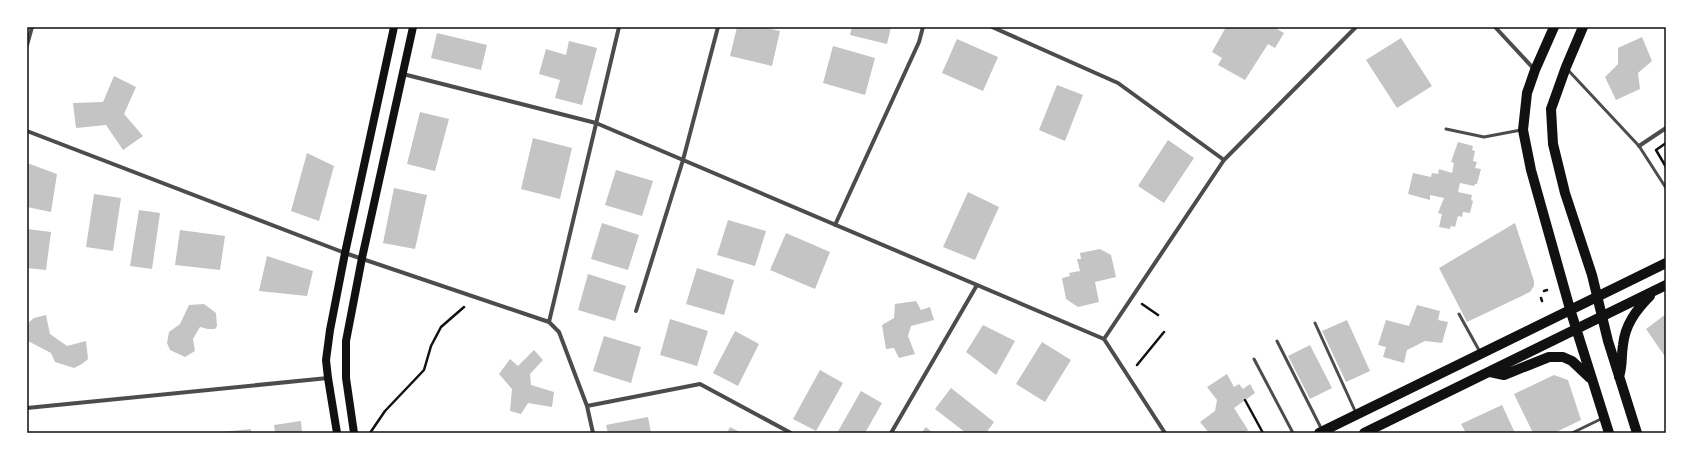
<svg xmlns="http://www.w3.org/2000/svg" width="1693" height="460" viewBox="0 0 1693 460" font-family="Raleway,sans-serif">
<rect width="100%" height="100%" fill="#fff"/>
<path fill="#c4c4c4" d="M 737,27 L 762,27 L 780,31 L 772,66 L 730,56 Z
M 852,27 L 891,27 L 887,44 L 850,35 Z
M 1226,27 L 1278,27 L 1277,29 L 1284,33 L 1275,48 L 1268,44 L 1245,80 L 1218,65 L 1222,58 L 1212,52 Z
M 437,33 L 487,45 L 481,70 L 431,58 Z
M 1642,37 L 1652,61 L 1638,73 L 1640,89 L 1616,100 L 1605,77 L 1618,64 L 1618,48 Z
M 1401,38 L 1432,86 L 1397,108 L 1366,60 Z
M 957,39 L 998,57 L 983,91 L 942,73 Z
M 569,41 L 597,48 L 582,105 L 555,98 L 560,80 L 539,74 L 546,49 L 566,55 Z
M 833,46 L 875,58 L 865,95 L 823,83 Z
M 114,76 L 136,87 L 124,114 L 143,136 L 123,150 L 106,125 L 76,128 L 73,103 L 103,102 Z
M 1057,85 L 1083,95 L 1065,141 L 1039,130 Z
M 420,112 L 449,119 L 435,171 L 407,164 Z
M 533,138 L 572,148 L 560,199 L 521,189 Z
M 1168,140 L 1194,158 L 1164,203 L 1138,186 Z
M 1458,142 L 1473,146 L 1472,150 L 1475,151 L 1473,161 L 1477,162 L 1475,168 L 1481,169 L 1477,184 L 1475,184 L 1474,186 L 1460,183 L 1458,192 L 1472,195 L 1471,200 L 1473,201 L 1470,213 L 1463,212 L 1462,217 L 1458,216 L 1455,227 L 1451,226 L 1450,229 L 1439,227 L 1442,214 L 1438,213 L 1444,198 L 1430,195 L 1430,200 L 1408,194 L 1413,173 L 1431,177 L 1432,173 L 1438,174 L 1439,169 L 1452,173 L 1454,163 L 1451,162 Z
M 307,153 L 334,166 L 319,221 L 291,211 Z
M 27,163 L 57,174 L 51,212 L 27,207 Z
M 616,170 L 653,181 L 642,216 L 605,205 Z
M 394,188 L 427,195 L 415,249 L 383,243 Z
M 968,192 L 999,207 L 975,260 L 943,247 Z
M 94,194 L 121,198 L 113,251 L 86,247 Z
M 139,210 L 160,213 L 152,269 L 130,266 Z
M 728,220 L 766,231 L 755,266 L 717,255 Z
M 602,223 L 639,235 L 628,270 L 591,259 Z
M 1515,223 L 1534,281 L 1534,286 L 1530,292 L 1467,322 L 1439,268 Z
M 27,229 L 51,232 L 46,270 L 27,268 Z
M 180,230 L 225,236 L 220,270 L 175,265 Z
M 786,233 L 830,252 L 815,289 L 770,270 Z
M 1100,249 L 1111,255 L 1116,277 L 1095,282 L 1099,302 L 1078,307 L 1066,299 L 1062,278 L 1070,276 L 1069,273 L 1080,271 L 1077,259 L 1081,259 L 1080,253 Z
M 267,256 L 313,271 L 307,296 L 259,291 Z
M 697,268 L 734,280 L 724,315 L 686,304 Z
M 588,274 L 626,286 L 615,321 L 578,310 Z
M 916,301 L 921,310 L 930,307 L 934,320 L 911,326 L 908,336 L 915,354 L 899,358 L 894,348 L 886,349 L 882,325 L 894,318 L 895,304 Z
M 204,304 L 216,313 L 217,326 L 215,329 L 208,329 L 200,327 L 193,339 L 195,351 L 185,357 L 170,350 L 167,343 L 169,332 L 180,324 L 189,305 Z
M 1417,305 L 1440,311 L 1438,320 L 1448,322 L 1442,343 L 1425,341 L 1407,350 L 1404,363 L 1383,357 L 1386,347 L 1378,345 L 1386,320 L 1409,326 Z
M 1666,314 L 1666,358 L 1646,329 Z
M 46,315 L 50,334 L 67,346 L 86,341 L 88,359 L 82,364 L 74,368 L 55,362 L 51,353 L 28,341 L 27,324 L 34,318 Z
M 670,319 L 708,331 L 697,366 L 660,355 Z
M 1347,320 L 1370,371 L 1346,382 L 1322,331 Z
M 983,325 L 1015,341 L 996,375 L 966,352 Z
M 735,331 L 759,344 L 738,386 L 713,373 Z
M 604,336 L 641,347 L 631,383 L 593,371 Z
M 1042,342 L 1071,360 L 1045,402 L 1016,384 Z
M 1310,345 L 1332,388 L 1310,399 L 1288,356 Z
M 534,350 L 543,360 L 530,374 L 531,385 L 554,392 L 552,407 L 528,403 L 521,414 L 510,411 L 512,389 L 499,374 L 510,359 L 518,366 Z
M 820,370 L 843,383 L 816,431 L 793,419 Z
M 1227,374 L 1234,387 L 1239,384 L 1243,389 L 1250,384 L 1255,393 L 1234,408 L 1248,430 L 1245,433 L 1235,432 L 1233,433 L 1209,433 L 1200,422 L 1215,411 L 1217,400 L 1207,387 Z
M 1554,375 L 1568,380 L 1581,420 L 1554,433 L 1533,433 L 1514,394 Z
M 951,388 L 994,422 L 986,433 L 966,433 L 935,409 Z
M 861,391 L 882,403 L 865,433 L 837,433 Z
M 1502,405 L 1515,433 L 1466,433 L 1461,424 Z
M 648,417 L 651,433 L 608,433 L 606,425 Z
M 301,421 L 302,433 L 275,433 L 274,425 Z
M 730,427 L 742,433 L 727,433 Z
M 926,427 L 933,433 L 921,433 Z
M 251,429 L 251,433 L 220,433 L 220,432 Z"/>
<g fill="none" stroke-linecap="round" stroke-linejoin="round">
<path stroke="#111" stroke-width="2.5" d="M 1666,143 L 1656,150 L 1666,167
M 1544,291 L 1547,290
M 1541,298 L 1542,301
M 1142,304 L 1158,315
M 1137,365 L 1164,332
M 1245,400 L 1263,433
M 370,433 L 385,411 L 424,370 L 431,346 L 441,327 L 464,307"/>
<path stroke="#4c4c4c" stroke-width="3" d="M 1568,70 L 1639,146 L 1666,188
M 1446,129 L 1484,137 L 1521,130
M 1459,314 L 1480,352
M 1315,323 L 1356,413
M 1277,341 L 1322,430
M 1254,359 L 1293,433
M 1572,433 L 1603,418"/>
<path stroke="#4c4c4c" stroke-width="4" d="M 992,27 L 1118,83 L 1224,160
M 1495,27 L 1534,69
M 27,45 L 32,27
M 403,74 L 596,123 L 1104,339 L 1165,433
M 27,131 L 345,253 L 549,322 L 559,332 L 587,406 L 593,433
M 1639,146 L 1666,128
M 835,225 L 919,42 L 923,27
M 636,311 L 683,160 L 718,27
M 549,322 L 619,27
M 1104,339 L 1224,160 L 1356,27
M 587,406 L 700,384 L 791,433
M 27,408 L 328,378
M 891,433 L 977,285"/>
<path stroke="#111" stroke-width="8" d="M 337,433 L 328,378 L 326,360 L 330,330 L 345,253 L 394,27
M 354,433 L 346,378 L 346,341 L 362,258 L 413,27"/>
<path stroke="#111" stroke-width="10" d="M 1554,27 L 1535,70 L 1527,93 L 1523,130 L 1531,170 L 1570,309 L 1609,433
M 1583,27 L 1566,67 L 1551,109 L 1553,144 L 1565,193 L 1592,275 L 1608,341 L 1637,433
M 1490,372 L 1504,375 L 1549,357 L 1563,357 L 1572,361 L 1590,378
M 1619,377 C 1623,364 1621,357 1623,345 C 1625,325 1636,310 1650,296
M 1319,433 L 1666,263
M 1364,433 L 1666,285"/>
</g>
<rect width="1693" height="460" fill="none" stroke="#ffffff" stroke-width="56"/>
<rect x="28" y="28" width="1637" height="404" fill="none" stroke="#111" stroke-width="1.5"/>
</svg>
